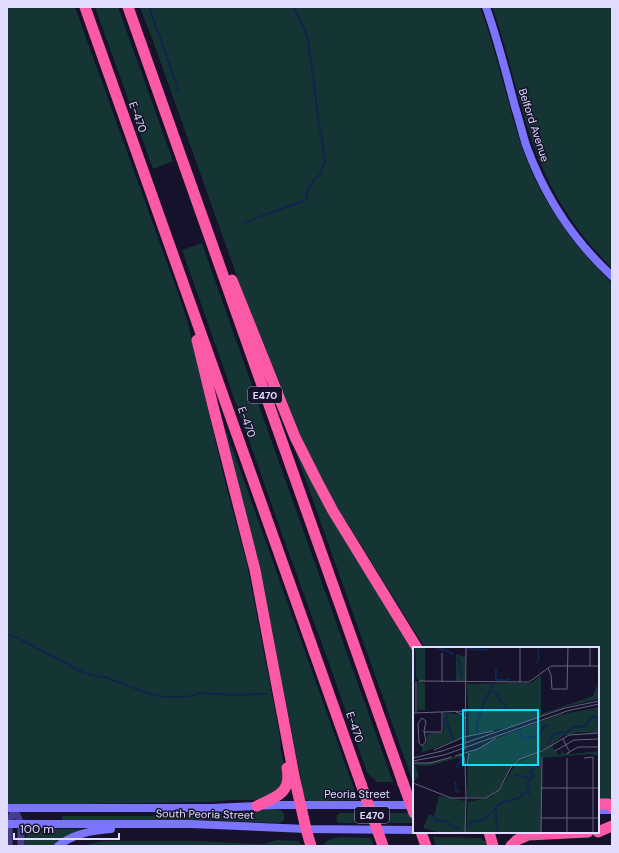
<svg xmlns="http://www.w3.org/2000/svg" width="619" height="853" viewBox="0 0 619 853" font-family="'DM Sans',sans-serif">
<rect width="100%" height="100%" fill="#16122b"/>
<path fill="#153534" d="M 7,7 L 75,7 L 183,307 L 188,324 L 225,482 L 247,564 L 279,732 L 281,747 L 280,747 L 284,766 L 285,775 L 279,788 L 262,799 L 252,800 L 231,800 L 211,802 L 82,804 L 7,804 Z
M 95,7 L 118,7 L 173,161 L 153,169 Z
M 140,7 L 480,7 C 498,55 507,105 524,153 C 542,203 574,246 612,283 L 612,803 L 598,802 L 598,648 L 425,648 L 336,505 L 323,483 L 296,426 L 286,399 L 243,293 L 154,44 Z
M 492,7 L 612,7 L 612,268 C 575,232 547,187 531,138 C 516,95 508,50 492,7 Z
M 202,243 L 275,451 L 393,782 L 376,782 C 374,778 370,776 367,772 L 331,669 L 283,537 L 182,250 Z
M 224,431 L 226,431 L 241,472 L 358,800 L 309,801 L 305,799 L 304,796 L 262,579 Z
M 297,449 L 344,537 L 414,654 L 414,785 L 295,450 Z
M 277,809 L 282,811 C 287,817 284,823 277,823 L 208,820 L 62,820 L 62,816 L 149,816 L 178,812 L 244,812 Z
M 340,813 L 414,813 L 414,823 L 340,823 L 337,822 C 336,818 336,815 340,813 Z
M 33,829 L 81,829 L 58,841 L 53,846 L 25,846 C 25,838 25,833 33,829 Z
M 344,837 L 371,838 L 374,846 L 323,846 C 329,837 334,838 344,837 Z
M 433,837 L 481,838 L 484,841 L 487,841 L 488,846 L 436,846 Z
M 277,840 L 299,841 L 301,844 L 304,845 L 305,846 L 84,846 L 97,842 L 105,841 L 192,841 L 263,844 Z"/>
<g fill="none" stroke-linecap="round" stroke-linejoin="round">
<path stroke="#0e254e" stroke-width="2" d="M 149,7 L 179,91
M 243,223 L 298,203 L 307,199 L 307,192 L 315,179 L 320,175 L 325,160 L 318,116 L 308,40 C 304,28 300,18 293,7
M 7,635 L 16,637 L 82,672 L 94,676 L 105,677 L 150,694 L 165,697 L 186,697 L 202,693 L 233,695 L 267,694"/>
<path stroke="#423e89" stroke-width="7" d="M 14,808 L 21,824 L 21,846
M 9,846 L 9,824 L 14,808"/>
<path stroke="#7a75fc" stroke-width="8" d="M 486,7 C 498,40 506,73 515,107 C 519,119 522,132 526,145 C 544,195 573,240 612,276
M 7,808 L 212,808 L 276,805 L 414,805
M 598,810 L 612,810
M 7,824 L 191,824 L 306,829 L 414,830
M 58,846 C 73,834 92,830 111,829"/>
<path stroke="#fc5aa6" stroke-width="11" d="M 85,7 L 361,784
M 128,7 L 403,783
M 232,280 L 295,437 L 317,481 L 333,511 L 417,648
M 197,340 L 213,406 L 255,570 L 294,776 L 306,829 L 311,846
M 598,804 L 608,804 L 612,807
M 257,806 C 276,797 292,793 287,768
M 421,832 L 426,846
M 489,832 L 493,846
M 598,832 L 612,826
M 511,846 L 517,840 L 528,835 L 588,832"/>
<path stroke="#fc5aa6" stroke-width="11" d="M 403,783 L 414,813
M 361,784 L 383,846"/>
</g>
<g text-anchor="middle" stroke-width="3" stroke-linejoin="round" paint-order="stroke">
<g fill="#16122b" stroke="#a49fbf" stroke-width="1">
<rect x="248" y="387" width="34" height="16" rx="3"/>
<rect x="355" y="807" width="34" height="16" rx="3"/>
</g>
<g font-size="10" font-weight="bold" fill="#e1dcfe">
<text x="265" y="399">E470</text>
<text x="372" y="819">E470</text>
</g>
<g font-size="11" fill="#e1dcfe" stroke="#16122b">
<text transform="translate(138 117) rotate(70)" y="4">E-470</text>
<text transform="translate(534 125) rotate(72)" y="4">Belford Avenue</text>
<text transform="translate(247 422) rotate(70)" y="4">E-470</text>
<text transform="translate(355 727) rotate(71)" y="4">E-470</text>
<text x="357" y="798">Peoria Street</text>
<text transform="translate(205 814) rotate(1)" y="4">South Peoria Street</text>
</g>
</g>
<g transform="translate(413 647)">
<rect width="186" height="186" fill="#16122b"/>
<path d="M 2,0 L 12,0 L 12,35 L 7,35 L 12,36 L 12,63 L 4,63 L 4,35 L 6,34 L 3,31 ZM 43,7 L 52,10 L 52,34 L 43,35 ZM 128,28 L 128,67 L 180,49 L 184,38 L 186,52 L 155,59 L 97,80 L 56,88 L 54,37 L 118,36 ZM 186,60 L 186,86 L 167,85 L 150,89 L 134,101 L 102,115 L 84,144 L 75,150 L 54,150 L 55,107 L 86,90 L 145,68 ZM 30,66 L 48,67 L 51,72 L 51,90 L 0,109 L 9,105 L 9,99 L 14,95 L 14,87 L 31,85 ZM 148,92 L 139,99 L 146,108 L 149,105 L 147,101 L 153,108 L 156,104 L 158,107 L 186,104 L 186,109 L 176,107 L 129,111 L 128,109 L 128,186 L 53,186 L 55,155 L 78,150 L 89,139 L 103,116 L 130,104 L 148,92 L 151,96 ZM 48,108 L 51,109 L 16,119 L 2,118 L 6,129 L 0,136 L 0,117 L 26,114 ZM 26,149 L 52,154 L 52,186 L 27,186 L 10,181 L 16,167 L 21,169 Z" fill="#153534"/>
<path fill="none" stroke="#0e254e" stroke-width="2" d="M 23,0 L 41,7M 55,2 L 75,3M 0,7 L 1,32M 45,10 L 49,30M 123,16 L 126,12 L 125,1M 83,21 L 83,33 L 94,33 L 97,31M 80,43 L 94,62M 34,67 L 33,74 L 41,93M 106,84 L 110,91 L 122,90 L 127,87 L 131,79 L 135,78M 64,86 L 64,76 L 70,58 L 80,37M 135,97 L 140,87 L 154,85 L 160,80 L 172,79 L 181,69 L 186,71M 44,120 L 49,112 L 46,111M 101,128 L 118,131M 42,135 L 43,144 L 47,145M 83,161 L 84,186M 21,169 L 24,174 L 33,174 L 40,180 L 47,182M 53,179 L 59,175 L 71,172 L 88,156 L 106,151 L 112,145 L 116,146 L 114,136 L 120,130 L 117,124 L 125,119 L 126,108"/>
<path fill="none" stroke="#67637f" stroke-width="1" d="M 107,0 L 107,35M 29,6 L 29,35M 177,19 L 177,0M 135,21 L 138,28 L 139,42 L 154,42 L 155,0M 3,34 L 3,65M 6,34 L 116,35 L 138,19 L 186,19M 43,65 L 49,67 L 52,72M 0,66 L 54,64M 9,71 L 13,74 L 11,84 L 13,94 L 9,99 L 6,96 L 5,76 ZM 29,84 L 29,65M 11,85 L 29,85M 150,92 L 156,104M 21,103 L 51,90 L 80,84M 52,103 L 53,0M 142,104 L 161,93 L 186,92M 153,107 L 165,100 L 186,100M 47,108 L 51,109 L 52,117M 42,109 L 65,102 L 83,91M 0,111 L 29,104 L 152,61 L 186,54M 154,111 L 154,186M 171,111 L 180,110 L 180,186M 0,114 L 31,108 L 154,64 L 186,57M 0,116 L 17,116 L 39,110M 52,116 L 53,152M 54,118 L 56,106M 0,136 L 38,151 L 73,151 L 86,143 L 98,120 L 107,112 L 129,104 L 156,88 L 186,86M 128,141 L 186,141M 128,171 L 186,171M 52,186 L 53,152M 128,186 L 129,110"/>
<path fill="#0ce0fa" fill-opacity="0.15" stroke="#0ce0fa" stroke-width="2" d="M 50,63 L 125,63 L 125,118 L 50,118 Z"/>
<rect width="186" height="186" fill="none" stroke="#e1dcfe" stroke-width="2"/>
</g>
<rect width="619" height="853" fill="none" stroke="#e1dcfe" stroke-width="16"/>
<path d="M14 833v6h105v-6" fill="none" stroke="#e1dcfe" stroke-width="2"/>
<text x="20" y="833" font-size="12" fill="#e1dcfe" stroke="#16122b" stroke-width="3" paint-order="stroke">100 m</text>
</svg>
